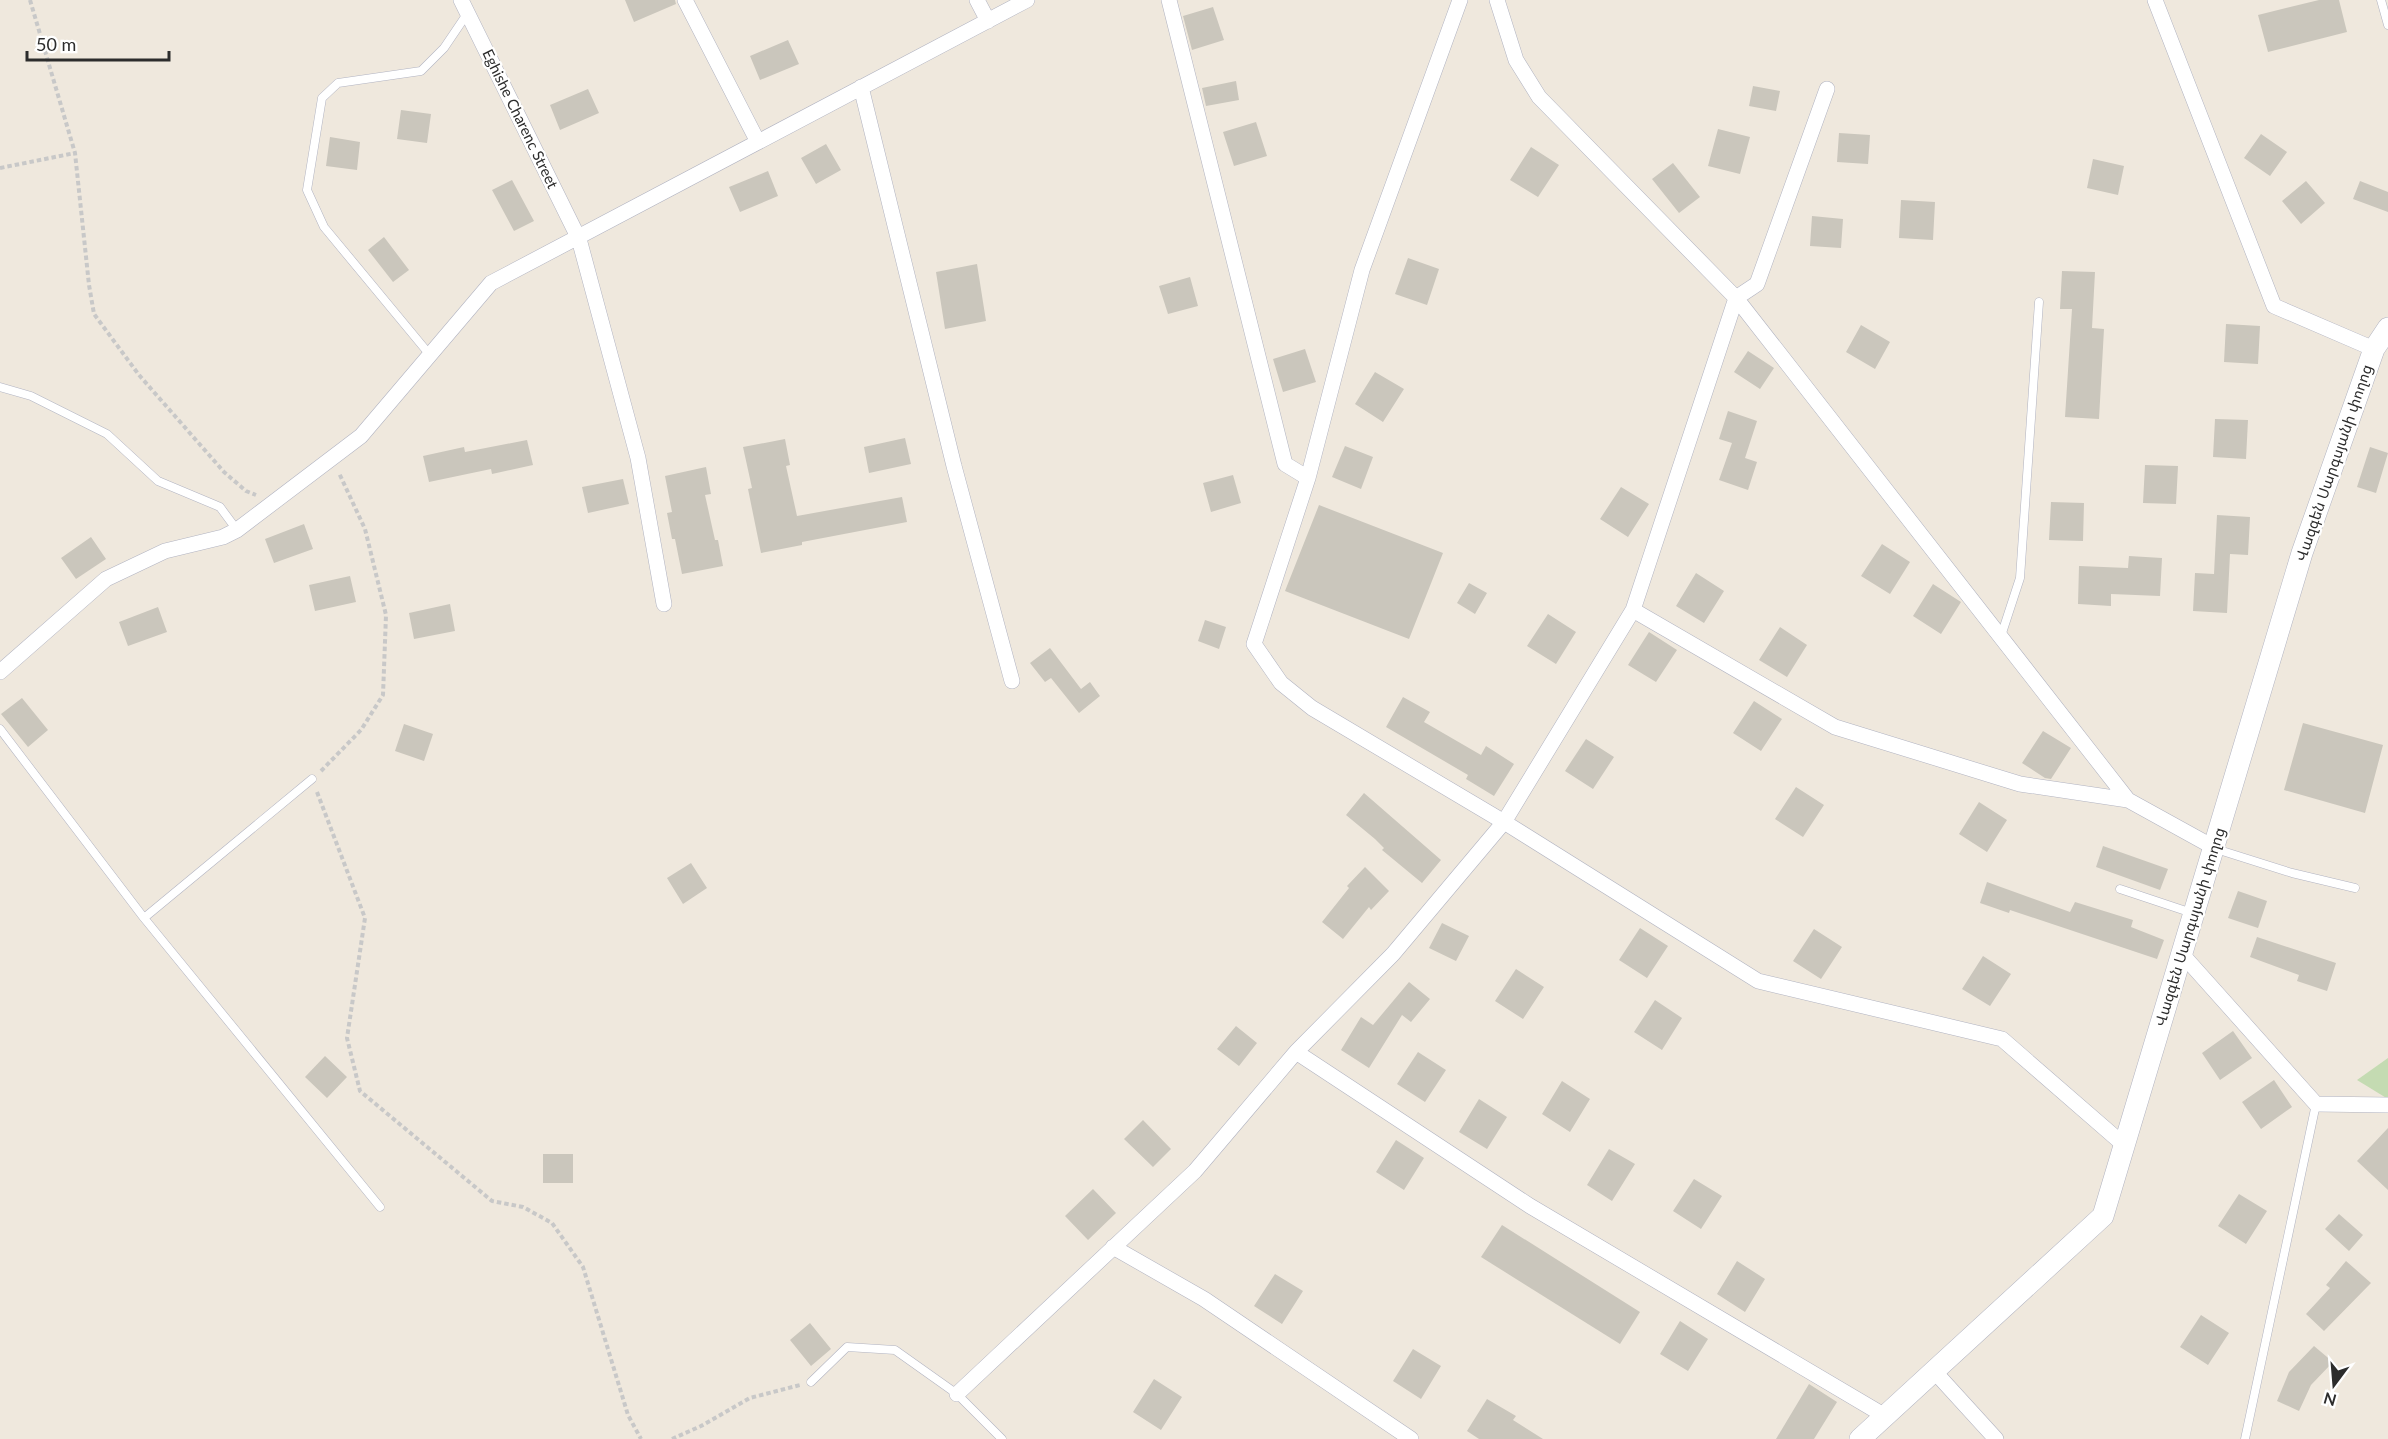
<svg xmlns="http://www.w3.org/2000/svg" width="2388" height="1439" viewBox="0 0 2388 1439" font-family="Lato,'Noto Sans Armenian',sans-serif">
<rect width="100%" height="100%" fill="#efe8dd"/>
<path fill="#c4dbb2" d="M 2388,1058 L 2388,1099 L 2357,1080 Z"/>
<path fill="#cac6bc" d="M 625,0 L 675,0 L 676,4 L 634,22 Z
M 2319,0 L 2339,0 L 2347,32 L 2268,52 L 2258,15 Z
M 1213,7 L 1224,40 L 1192,50 L 1183,16 Z
M 788,40 L 799,64 L 760,80 L 750,56 Z
M 1236,81 L 1239,100 L 1206,106 L 1202,88 Z
M 1753,86 L 1780,91 L 1776,111 L 1749,106 Z
M 588,89 L 599,113 L 560,130 L 550,105 Z
M 401,110 L 431,114 L 427,143 L 397,139 Z
M 1256,122 L 1267,156 L 1234,166 L 1223,132 Z
M 1718,129 L 1750,137 L 1740,174 L 1708,166 Z
M 1839,133 L 1870,135 L 1868,164 L 1837,162 Z
M 2261,134 L 2287,152 L 2270,176 L 2244,158 Z
M 330,137 L 360,142 L 357,170 L 326,166 Z
M 826,144 L 841,170 L 816,184 L 801,158 Z
M 1531,147 L 1559,165 L 1538,197 L 1510,180 Z
M 2093,159 L 2124,166 L 2118,195 L 2087,188 Z
M 1673,163 L 1700,197 L 1679,213 L 1652,179 Z
M 768,171 L 778,196 L 740,212 L 729,187 Z
M 512,180 L 534,221 L 514,231 L 492,190 Z
M 2306,181 L 2325,203 L 2301,224 L 2282,201 Z
M 2360,181 L 2388,192 L 2388,212 L 2353,199 Z
M 1901,200 L 1935,202 L 1933,240 L 1899,238 Z
M 1812,216 L 1843,219 L 1841,248 L 1810,246 Z
M 384,237 L 409,270 L 393,282 L 368,250 Z
M 1408,258 L 1439,269 L 1427,305 L 1395,294 Z
M 977,264 L 986,321 L 945,329 L 936,272 Z
M 2062,271 L 2095,272 L 2092,328 L 2104,329 L 2099,419 L 2065,417 L 2072,309 L 2060,309 Z
M 1190,277 L 1198,306 L 1168,314 L 1159,286 Z
M 2226,324 L 2260,326 L 2258,364 L 2224,362 Z
M 1861,325 L 1890,342 L 1875,369 L 1846,352 Z
M 1305,349 L 1316,382 L 1283,392 L 1273,359 Z
M 1748,351 L 1774,368 L 1760,389 L 1734,372 Z
M 1375,372 L 1404,389 L 1383,422 L 1355,404 Z
M 1728,411 L 1757,421 L 1745,458 L 1757,462 L 1748,490 L 1719,480 L 1732,443 L 1719,439 Z
M 2215,419 L 2248,420 L 2246,459 L 2213,457 Z
M 905,438 L 911,464 L 869,473 L 864,447 Z
M 785,439 L 790,465 L 786,466 L 797,516 L 902,497 L 907,522 L 802,542 L 802,545 L 761,553 L 748,489 L 752,488 L 743,447 Z
M 527,440 L 533,465 L 492,474 L 491,469 L 429,482 L 423,456 L 464,447 L 465,452 Z
M 1345,446 L 1373,457 L 1361,489 L 1332,477 Z
M 2370,447 L 2388,453 L 2376,493 L 2357,487 Z
M 2145,465 L 2178,466 L 2176,504 L 2143,503 Z
M 706,467 L 711,494 L 705,495 L 715,540 L 718,540 L 723,566 L 682,574 L 675,539 L 672,539 L 667,513 L 672,512 L 665,476 Z
M 1233,475 L 1241,503 L 1211,512 L 1203,483 Z
M 623,479 L 629,504 L 588,513 L 582,487 Z
M 1621,487 L 1649,504 L 1628,537 L 1600,519 Z
M 2051,502 L 2084,503 L 2083,541 L 2049,540 Z
M 1319,505 L 1443,553 L 1409,639 L 1285,591 Z
M 2217,515 L 2250,517 L 2248,555 L 2230,554 L 2227,613 L 2193,611 L 2195,573 L 2214,574 Z
M 304,524 L 313,549 L 274,563 L 265,539 Z
M 91,537 L 106,559 L 76,579 L 61,558 Z
M 1882,544 L 1910,562 L 1890,594 L 1861,576 Z
M 2129,556 L 2162,558 L 2160,596 L 2111,594 L 2111,606 L 2078,604 L 2079,566 L 2128,568 Z
M 1696,573 L 1724,591 L 1704,623 L 1676,606 Z
M 350,576 L 356,602 L 315,611 L 309,585 Z
M 1469,583 L 1487,593 L 1475,614 L 1457,603 Z
M 1933,584 L 1961,602 L 1941,634 L 1913,616 Z
M 450,604 L 455,631 L 414,639 L 409,613 Z
M 158,607 L 167,632 L 128,646 L 119,622 Z
M 1548,614 L 1576,632 L 1556,664 L 1527,646 Z
M 1205,620 L 1226,627 L 1219,649 L 1198,641 Z
M 1780,627 L 1807,645 L 1787,677 L 1759,660 Z
M 1649,632 L 1677,650 L 1656,682 L 1628,665 Z
M 1050,648 L 1081,689 L 1090,682 L 1100,696 L 1079,713 L 1051,678 L 1045,682 L 1030,663 Z
M 1403,697 L 1430,712 L 1424,722 L 1481,755 L 1486,746 L 1514,764 L 1494,796 L 1466,779 L 1468,775 L 1386,727 Z
M 22,698 L 48,730 L 28,747 L 1,714 Z
M 1754,701 L 1782,719 L 1761,751 L 1733,733 Z
M 2303,723 L 2383,745 L 2365,813 L 2284,790 Z
M 404,724 L 433,734 L 424,761 L 395,751 Z
M 2043,731 L 2071,748 L 2051,779 L 2045,778 L 2022,763 Z
M 1586,739 L 1614,757 L 1593,789 L 1565,771 Z
M 1796,787 L 1824,805 L 1803,837 L 1775,819 Z
M 1364,793 L 1441,860 L 1422,883 L 1382,850 L 1384,848 L 1375,839 L 1346,815 Z
M 1979,802 L 2007,820 L 1987,852 L 1959,834 Z
M 2103,846 L 2168,869 L 2160,890 L 2096,867 Z
M 691,863 L 707,888 L 683,904 L 667,878 Z
M 1365,867 L 1389,891 L 1371,910 L 1369,907 L 1343,939 L 1322,922 L 1349,888 L 1347,886 Z
M 1987,882 L 2070,912 L 2075,902 L 2133,920 L 2131,927 L 2164,940 L 2157,959 L 2010,910 L 2009,913 L 1980,903 Z
M 2238,891 L 2267,901 L 2258,928 L 2228,918 Z
M 1442,923 L 1469,936 L 1456,961 L 1429,948 Z
M 1640,928 L 1668,946 L 1647,978 L 1619,960 Z
M 1814,929 L 1842,947 L 1821,979 L 1793,961 Z
M 2257,937 L 2336,963 L 2327,991 L 2297,981 L 2299,975 L 2250,957 Z
M 1983,956 L 2011,974 L 1990,1006 L 1962,989 Z
M 1516,969 L 1544,987 L 1523,1019 L 1495,1001 Z
M 1409,982 L 1430,999 L 1411,1022 L 1402,1015 L 1369,1068 L 1341,1050 L 1361,1017 L 1373,1025 Z
M 1655,1000 L 1682,1018 L 1662,1050 L 1634,1032 Z
M 1236,1026 L 1257,1043 L 1239,1066 L 1217,1049 Z
M 2233,1031 L 2252,1058 L 2220,1080 L 2202,1053 Z
M 1418,1052 L 1446,1070 L 1425,1102 L 1397,1084 Z
M 325,1056 L 347,1077 L 327,1098 L 305,1077 Z
M 2274,1080 L 2292,1107 L 2261,1129 L 2242,1102 Z
M 1562,1081 L 1590,1099 L 1570,1132 L 1542,1114 Z
M 1479,1099 L 1507,1117 L 1487,1149 L 1459,1132 Z
M 1143,1120 L 1171,1149 L 1153,1167 L 1124,1139 Z
M 2388,1128 L 2388,1190 L 2357,1161 Z
M 1396,1140 L 1424,1158 L 1404,1190 L 1376,1172 Z
M 1609,1149 L 1635,1164 L 1612,1201 L 1587,1185 Z
M 543,1154 L 573,1154 L 573,1183 L 543,1183 Z
M 1694,1179 L 1722,1196 L 1701,1229 L 1673,1211 Z
M 1093,1189 L 1116,1213 L 1088,1240 L 1065,1216 Z
M 2239,1194 L 2267,1211 L 2246,1244 L 2218,1226 Z
M 2339,1214 L 2363,1235 L 2349,1251 L 2325,1229 Z
M 1502,1225 L 1640,1312 L 1620,1344 L 1481,1257 Z
M 1737,1261 L 1765,1279 L 1745,1312 L 1717,1294 Z
M 2346,1261 L 2371,1283 L 2324,1331 L 2306,1314 L 2330,1288 L 2326,1285 Z
M 1275,1274 L 1303,1291 L 1282,1324 L 1254,1306 Z
M 2201,1315 L 2229,1333 L 2208,1365 L 2180,1347 Z
M 1680,1321 L 1708,1339 L 1688,1371 L 1660,1354 Z
M 810,1323 L 831,1349 L 811,1366 L 790,1340 Z
M 2314,1346 L 2333,1362 L 2311,1385 L 2299,1411 L 2277,1401 L 2289,1372 Z
M 1413,1349 L 1441,1366 L 1421,1399 L 1393,1381 Z
M 1154,1379 L 1182,1397 L 1161,1430 L 1133,1412 Z
M 1809,1384 L 1837,1402 L 1814,1439 L 1776,1439 Z
M 1487,1399 L 1516,1416 L 1513,1420 L 1543,1439 L 1479,1439 L 1467,1431 Z"/>
<g fill="none" stroke-linecap="round" stroke-linejoin="round">
<g stroke="#b1b3c1" stroke-width="9">
<path id="lane" d="M 2381,0 L 2388,25
M 430,355 L 324,227 L 307,190 L 322,98 L 338,83 L 421,71 L 444,48 L 467,14
M 0,387 L 31,396 L 107,434 L 158,481 L 220,507 L 237,530
M 2001,636 L 2020,578 L 2039,302
M 0,729 L 144,918 L 380,1207
M 2216,849 L 2292,873 L 2355,888
M 2120,889 L 2192,913
M 144,918 L 312,779
M 811,1382 L 847,1347 L 895,1350 L 957,1394 L 1002,1439
M 2245,1439 L 2316,1104"/>
</g>
<g stroke="#b1b3c1" stroke-width="16">
<path id="street" d="M 461,0 L 579,239 L 638,458 L 664,604
M 685,0 L 758,142
M 977,0 L 988,21
M 1169,0 L 1285,464 L 1308,478
M 1460,0 L 1362,270 L 1308,478 L 1254,644 L 1281,683 L 1312,708 L 1504,822 L 1758,981 L 2002,1039 L 2124,1145
M 1497,0 L 1516,60 L 1539,97 L 1736,298 L 2128,800 L 2215,848
M 2155,0 L 2274,306 L 2374,349
M 861,87 L 954,466 L 1012,681
M 1633,610 L 1835,727 L 2020,784 L 2128,800
M 0,672 L 106,579 L 165,551 L 223,537 L 237,530 L 361,436 L 491,283 L 1027,0
M 2181,953 L 2316,1104 L 2388,1105
M 1296,1052 L 1530,1206 L 1885,1416
M 1113,1247 L 1204,1299 L 1411,1439
M 1934,1371 L 1996,1439
M 957,1394 L 1195,1171 L 1296,1052 L 1393,954 L 1504,822 L 1633,610 L 1736,298 L 1757,284 L 1827,89"/>
</g>
<g stroke="#b1b3c1" stroke-width="22">
<path id="secondary" d="M 1860,1439 L 2103,1216 L 2302,553 L 2374,349 L 2388,328"/>
</g>
<path stroke="#c8c8c8" stroke-width="4" stroke-dasharray="4.5 3" stroke-linecap="butt" d="M 30,0 L 75,153 L 89,285 L 94,314 L 139,375 L 224,472 L 246,491 L 256,495
M 0,168 L 75,153
M 321,771 L 361,730 L 383,695 L 386,615 L 365,529 L 339,473
M 317,792 L 365,918 L 347,1038 L 360,1091 L 492,1201 L 523,1207 L 552,1223 L 583,1267 L 628,1415 L 641,1439
M 672,1439 L 701,1426 L 750,1398 L 800,1385"/>
<use href="#lane" stroke="#fff" stroke-width="8"/>
<use href="#street" stroke="#fff" stroke-width="15"/>
<use href="#secondary" stroke="#fff" stroke-width="21"/>
</g>
<g text-anchor="middle" stroke-width="4.5" stroke-linejoin="round" paint-order="stroke">
<g font-size="15" fill="#2c2c2c" stroke="#fff">
<text transform="translate(520 119) rotate(64)" y="5">Eghishe Charenc Street</text>
<text transform="translate(2334 463) rotate(-71)" y="5">Վազգեն Սարգսյանի փողոց</text>
<text transform="translate(2190 927) rotate(-73)" y="5">Վազգեն Սարգսյանի փողոց</text>
</g>
</g>
<g transform="translate(2334 1385) rotate(196)" stroke="#ffffff" stroke-width="4.5" paint-order="stroke">
<path d="M0-4.5L10 22L0 15L-10 22Z" fill="#2c2c2c"/>
<text y="-9" font-size="16" font-weight="bold" text-anchor="middle" fill="#2c2c2c">N</text>
</g>
<path d="M27 51v9h142v-9" fill="none" stroke="#2c2c2c" stroke-width="3"/>
<text x="36" y="51" font-size="18" fill="#2c2c2c" stroke="#ffffff" stroke-width="4.5" paint-order="stroke">50 m</text>
</svg>
